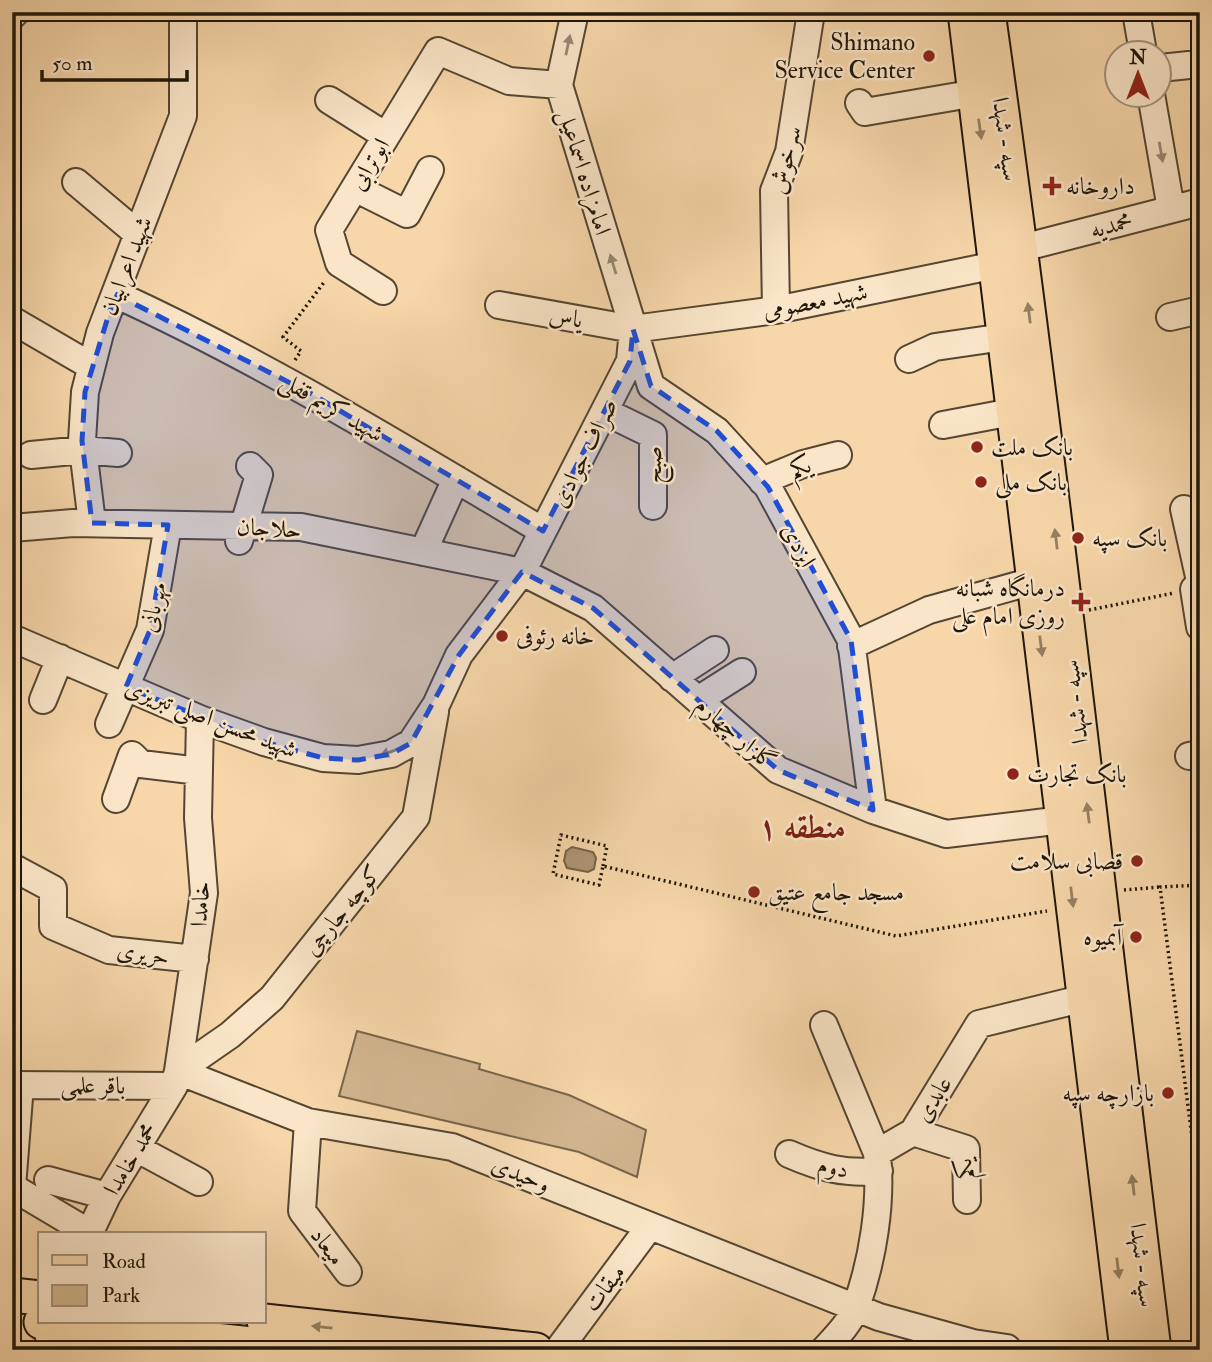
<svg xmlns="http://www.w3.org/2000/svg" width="1212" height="1362" viewBox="0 0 1212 1362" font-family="'IM FELL Double Pica',Amiri,serif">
<rect width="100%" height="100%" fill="#f7d7aa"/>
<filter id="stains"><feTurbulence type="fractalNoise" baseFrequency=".00286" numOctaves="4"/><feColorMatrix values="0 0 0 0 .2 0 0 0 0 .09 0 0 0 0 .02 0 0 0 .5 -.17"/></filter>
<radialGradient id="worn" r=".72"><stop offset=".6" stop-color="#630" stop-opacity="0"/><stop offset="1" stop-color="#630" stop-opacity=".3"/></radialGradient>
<path fill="#d2b68f" stroke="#78664c" stroke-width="2" d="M 357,1031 L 480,1064 L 479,1069 L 569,1095 L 646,1130 L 637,1177 L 579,1152 L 339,1096 Z"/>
<path fill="#ad9574" stroke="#74624a" stroke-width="2" d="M 572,847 L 593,852 L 596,858 L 594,869 L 588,872 L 567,868 L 564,861 L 566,851 Z"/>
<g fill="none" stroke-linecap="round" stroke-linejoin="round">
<g stroke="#544632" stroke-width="30">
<path id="minor" d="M 575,12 L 559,85 L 651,386 L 717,431 L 768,487 L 851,640 L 873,810
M 1136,12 L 1143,52
M 12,16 L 16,12
M 1160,68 L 1189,65
M 1151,94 L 1171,209
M 329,100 L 386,136
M 859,103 L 865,112 L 976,93
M 76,182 L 139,235
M 355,188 L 407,214 L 430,170
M 1022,248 L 1200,202
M 383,291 L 339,263 L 329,230 L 438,51 L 509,81 L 559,85
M 115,294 C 264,362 403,448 543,531
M 499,305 L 633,329 L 776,310 L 996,265
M 776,310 L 774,191 L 789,152 L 811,12
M 1170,317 L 1200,310
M 12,320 L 91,366
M 909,359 L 935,347 L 1004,337
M 606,412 L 653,435 L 653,506
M 943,425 L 1012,412
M 31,455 L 83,450 L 118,453
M 762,481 L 803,464 L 838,455
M 1184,509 L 1200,581
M 92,523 L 82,441 L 85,392 L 100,333 L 183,116 L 183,12
M 12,528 L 73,523 L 301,527 L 522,572 L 593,608 L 778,770 L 873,810 L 946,834 L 1063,820
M 239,541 L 259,475 L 250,466
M 423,552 L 456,479
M 1200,588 L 1194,589 L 1200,627
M 12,638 L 200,719 L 264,742 L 323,758 L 358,760 L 391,754 L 411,743 L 436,705 L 459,655 L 522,572 L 630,361 L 633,329
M 851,646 L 929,610 L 1033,581
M 672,678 L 715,650
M 43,700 L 60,658
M 698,700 L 742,672
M 109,724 L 150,630 L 168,525
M 1189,756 L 1200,754
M 116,799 L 132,755 L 141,764 L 199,771
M 12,867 L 53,889 L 53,926 L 109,950 L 195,959
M 824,1025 L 877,1153
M 178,1071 L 308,1122 L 452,1147 L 879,1317 L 973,1343 L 1007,1348
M 178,1071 L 230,1035 L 272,998 L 416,817 L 435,712
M 12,1085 L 174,1086
M 20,1085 L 12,1187 L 91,1234
M 308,1122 L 302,1211 L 348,1272
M 913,1132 L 966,1149 L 967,1200
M 136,1148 L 199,1182
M 789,1154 C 821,1168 844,1174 879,1171
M 48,1180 L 107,1196
M 89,1234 L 107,1196 L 174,1086 L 178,1071 L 204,893 L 198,818 L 200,719
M 48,1350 L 51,1322
M 558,1350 L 650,1226
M 824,1350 C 836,1337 850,1323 856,1307 C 873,1259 882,1203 877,1153 L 913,1132 L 979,1024 L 1085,998"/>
</g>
<g stroke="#1e160a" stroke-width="37">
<path id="major" d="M 965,12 L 1127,1350
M 988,12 C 1051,457 1099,904 1154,1350
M 12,1295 L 40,1298
M 264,1321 L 536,1350
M 41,1322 L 310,1350"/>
</g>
<path stroke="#1e160a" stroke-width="3.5" stroke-dasharray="2 3.5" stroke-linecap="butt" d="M 295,360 L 301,351 L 283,337 L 325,281
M 1089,610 L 1174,593
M 603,866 L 607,846 L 561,835 L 553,874 L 599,885 L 603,866 L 896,936 L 1047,911
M 1200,885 L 1160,887 L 1200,1200
M 1124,890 L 1160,887"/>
<use href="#minor" stroke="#fae5c8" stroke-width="26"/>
<use href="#major" stroke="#f7d7aa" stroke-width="33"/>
</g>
<defs><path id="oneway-solid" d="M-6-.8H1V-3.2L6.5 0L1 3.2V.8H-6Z" transform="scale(1.75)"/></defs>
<g fill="#978872">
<use href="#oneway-solid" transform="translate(568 45) rotate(-78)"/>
<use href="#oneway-solid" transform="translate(1161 152) rotate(80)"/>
<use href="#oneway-solid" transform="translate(613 264) rotate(-107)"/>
<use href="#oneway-solid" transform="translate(390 752) rotate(160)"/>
</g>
<g fill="#958062">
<use href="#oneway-solid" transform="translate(980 129) rotate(82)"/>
<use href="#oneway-solid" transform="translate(1029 313) rotate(-97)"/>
<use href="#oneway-solid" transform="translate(1056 539) rotate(-97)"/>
<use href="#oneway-solid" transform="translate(1041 646) rotate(83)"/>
<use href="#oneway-solid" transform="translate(1088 813) rotate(-97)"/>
<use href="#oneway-solid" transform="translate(1072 897) rotate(83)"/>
<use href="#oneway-solid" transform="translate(1133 1185) rotate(-97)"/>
<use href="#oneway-solid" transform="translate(1118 1268) rotate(83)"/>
<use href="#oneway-solid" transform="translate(322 1327) rotate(-174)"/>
</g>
<path fill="#1d4ed8" fill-opacity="0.2" stroke="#1d4ed8" stroke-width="5" stroke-dasharray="14 9" stroke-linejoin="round" d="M 115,294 L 310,393 L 543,531 L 630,361 L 633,329 L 651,386 L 717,431 L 768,487 L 851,640 L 873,810 L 778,770 L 593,608 L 522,572 L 459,655 L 411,743 L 391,754 L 358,760 L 323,758 L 264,742 L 126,687 L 150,630 L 168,525 L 92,523 L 82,441 L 85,392 Z"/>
<g fill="#8f2418" stroke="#fae5c8" stroke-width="2.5">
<circle cx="929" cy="56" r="7"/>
<path d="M1048.5 175.5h7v7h7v7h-7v7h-7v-7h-7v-7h7z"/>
<circle cx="977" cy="447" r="7"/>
<circle cx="981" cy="482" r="7"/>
<circle cx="1078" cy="538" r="7"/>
<path d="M1077.5 591.5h7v7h7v7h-7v7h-7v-7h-7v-7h7z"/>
<circle cx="502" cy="636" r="7"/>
<circle cx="1013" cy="774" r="7"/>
<circle cx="1137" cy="861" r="7"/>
<circle cx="754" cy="892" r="7"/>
<circle cx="1136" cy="937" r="7"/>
<circle cx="1168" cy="1093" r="7"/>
</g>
<g text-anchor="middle" stroke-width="5" stroke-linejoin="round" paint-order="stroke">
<g font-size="24" fill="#1e160a" stroke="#fae5c8" text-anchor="start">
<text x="915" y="50" text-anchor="end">Shimano<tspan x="915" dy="28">Service Center</tspan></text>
<text x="1066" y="194">داروخانه</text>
<text x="991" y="455">بانک ملت</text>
<text x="995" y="490">بانک ملی</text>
<text x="1092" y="546">بانک سپه</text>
<text x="1065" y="596" text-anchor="end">درمانگاه شبانه<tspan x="1065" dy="28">روزی امام علی</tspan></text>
<text x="516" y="644">خانه رئوفی</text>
<text x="1027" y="782">بانک تجارت</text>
<text x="1123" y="869" text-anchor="end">قصابی سلامت</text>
<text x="768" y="900">مسجد جامع عتیق</text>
<text x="1122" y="945" text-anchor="end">آبمیوه</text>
<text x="1154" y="1101" text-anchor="end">بازارچه سپه</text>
</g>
<g font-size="24" fill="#1e160a" stroke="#fae5c8">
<text transform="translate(1006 139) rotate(82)" y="8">سپه - شهدا</text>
<text transform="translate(785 160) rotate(-76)" y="8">سرخوش</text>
<text transform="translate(369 164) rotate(-59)" y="8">ابوترابی</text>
<text transform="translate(585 172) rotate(73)" y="8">امامزاده اسماعیل</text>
<text transform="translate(1111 225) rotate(-15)" y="8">محمدیه</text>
<text transform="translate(126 266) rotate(-69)" y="8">شهید اعرابیان</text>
<text transform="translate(815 301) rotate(-11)" y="8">شهید معصومی</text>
<text transform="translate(566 317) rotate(10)" y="8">یاس</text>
<text transform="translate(332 407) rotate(30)" y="8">شهید کریم قفلی</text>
<text transform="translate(584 453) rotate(-63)" y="8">صراف جوادی</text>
<text transform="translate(653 465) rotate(-91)" y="8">صبح</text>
<text transform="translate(800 467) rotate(-20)" y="8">یکم</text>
<text transform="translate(269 528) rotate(3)" y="8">حلاجان</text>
<text transform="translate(799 545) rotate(62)" y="8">ایزدی</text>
<text transform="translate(153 607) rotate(-76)" y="8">مهربانی</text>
<text transform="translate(1075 702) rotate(-97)" y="8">سپه - شهدا</text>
<text transform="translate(211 718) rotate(21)" y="8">شهید محسن اصلی تبریزی</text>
<text transform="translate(736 733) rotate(41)" y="8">گلزار چهارم</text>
<text transform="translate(200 904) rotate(-86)" y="8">خامدا</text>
<text transform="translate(342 910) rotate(-51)" y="8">کوچه جارچی</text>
<text transform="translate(143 953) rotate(8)" y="8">حریری</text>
<text transform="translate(93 1085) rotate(1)" y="8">باقر علمی</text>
<text transform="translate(933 1099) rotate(-58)" y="8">عابدی</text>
<text transform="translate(130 1159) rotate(-59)" y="8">محمد خامدا</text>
<text transform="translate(833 1167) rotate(11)" y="8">دوم</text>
<text transform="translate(964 1169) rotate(-96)" y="8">یکم</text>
<text transform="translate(521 1174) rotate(22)" y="8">وحیدی</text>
<text transform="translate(328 1246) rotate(53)" y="8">میعاد</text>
<text transform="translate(1143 1265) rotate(83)" y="8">سپه - شهدا</text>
<text transform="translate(604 1288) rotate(-53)" y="8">میقات</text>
</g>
<g font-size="32" font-weight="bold" fill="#7a1f14" stroke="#fae5c8">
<text x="802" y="838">منطقه ۱</text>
</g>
</g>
<rect width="1212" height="1362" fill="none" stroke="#f7d7aa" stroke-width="42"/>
<rect x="14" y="14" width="1184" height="1334" fill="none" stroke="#1e160a" stroke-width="3.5"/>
<rect x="21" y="21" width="1170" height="1320" fill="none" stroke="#1e160a" stroke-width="2"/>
<rect x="38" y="1232" width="228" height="91" fill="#fae5c8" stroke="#a2927c" stroke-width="2"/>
<rect x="52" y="1255" width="35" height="10" fill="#f7d7aa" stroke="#a2927c" stroke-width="2"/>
<text x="102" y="1268" font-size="21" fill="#1e160a">Road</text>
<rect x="52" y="1285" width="35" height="21" fill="#d2b68f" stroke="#a2927c" stroke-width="2"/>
<text x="102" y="1302" font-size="21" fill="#1e160a">Park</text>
<g transform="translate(1138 74)"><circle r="33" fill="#fae5c8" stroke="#a2927c" stroke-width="2"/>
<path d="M0-5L12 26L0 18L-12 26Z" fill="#8f2418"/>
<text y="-10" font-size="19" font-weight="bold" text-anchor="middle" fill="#1e160a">N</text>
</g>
<path d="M42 70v10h145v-10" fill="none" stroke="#1e160a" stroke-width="3.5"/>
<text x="52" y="70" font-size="21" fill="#1e160a" stroke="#fae5c8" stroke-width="5" paint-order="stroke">50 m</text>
<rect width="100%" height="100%" filter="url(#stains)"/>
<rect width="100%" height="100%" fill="url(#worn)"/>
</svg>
